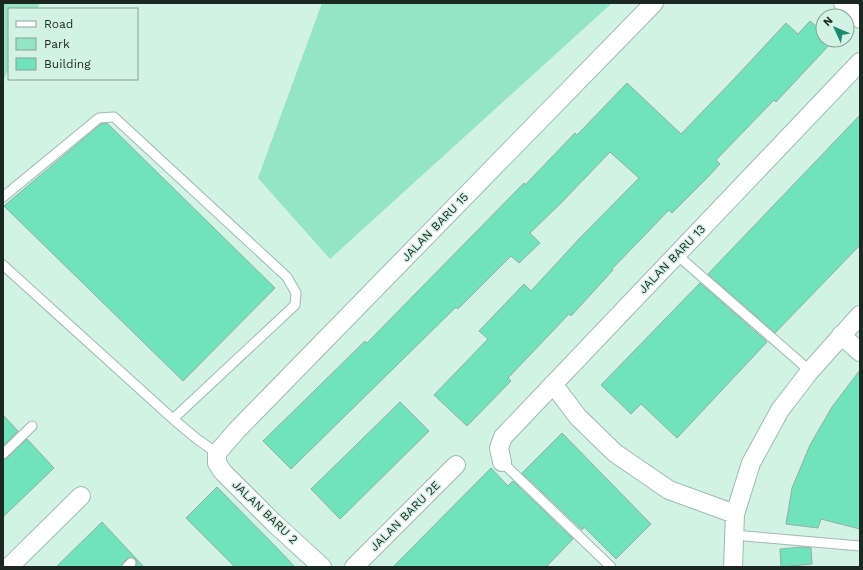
<svg xmlns="http://www.w3.org/2000/svg" width="863" height="570" viewBox="0 0 863 570" font-family="'Work Sans',sans-serif">
<rect width="100%" height="100%" fill="#d2f2e5"/>
<path fill="#94e4c6" d="M 3,3 L 40,3 L 37,9 L 9,9 L 9,68 L 3,81 Z
M 322,3 L 612,3 L 330,259 L 258,178 Z"/>
<path fill="#70e3bc" stroke="#91afa3" d="M 810,21 L 823,32 L 823,40 L 831,40 L 833,41 L 776,102 L 774,100 L 716,160 L 720,164 L 707,178 L 672,213 L 669,210 L 612,269 L 613,270 L 571,316 L 569,314 L 508,378 L 511,381 L 467,426 L 434,395 L 488,339 L 479,331 L 524,284 L 531,291 L 579,239 L 639,178 L 610,152 L 561,203 L 530,233 L 540,243 L 519,263 L 511,256 L 458,309 L 456,307 L 291,469 L 263,441 L 365,341 L 367,343 L 524,183 L 525,185 L 575,133 L 577,135 L 627,83 L 681,134 L 734,79 L 786,23 L 798,34 Z
M 860,115 L 860,245 L 775,333 L 708,274 Z
M 107,123 L 275,288 L 183,381 L 4,206 L 101,124 Z
M 700,283 L 767,342 L 677,438 L 641,404 L 631,414 L 601,385 Z
M 860,370 L 860,529 L 821,519 L 818,528 L 786,524 L 792,488 L 810,445 L 832,407 Z
M 400,402 L 429,431 L 340,519 L 311,489 Z
M 3,415 L 18,431 L 3,446 Z
M 562,433 L 651,524 L 616,559 L 584,527 L 582,530 L 522,473 Z
M 27,439 L 54,468 L 3,517 L 3,460 L 7,458 Z
M 491,468 L 508,486 L 513,481 L 573,539 L 546,567 L 393,567 Z
M 217,487 L 278,549 L 295,567 L 235,567 L 186,518 Z
M 102,522 L 144,567 L 135,567 L 137,561 L 132,557 L 127,559 L 123,563 L 121,567 L 56,567 Z
M 802,547 L 811,548 L 812,564 L 781,567 L 780,549 Z"/>
<g fill="none" stroke-linecap="round" stroke-linejoin="round">
<g stroke="#9dbbae" stroke-width="11">
<path id="service" d="M 3,197 L 99,118 L 114,117 L 287,277 L 296,293 L 295,305 L 173,419
M 676,254 L 810,371
M 3,265 L 173,419 L 197,439 L 217,453
M 3,454 L 32,426
M 502,462 L 611,567
M 734,535 L 860,546
M 127,567 L 131,563"/>
</g>
<g stroke="#9dbbae" stroke-width="20">
<path id="minor" d="M 843,3 L 860,19
M 841,335 L 860,352
M 553,384 L 578,417 L 615,453 L 669,490 L 735,514
M 502,462 L 499,448 L 503,437 L 860,62
M 9,567 L 81,496
M 322,567 L 273,522 L 223,472 L 217,463 L 217,453 L 237,430 L 654,3
M 354,567 L 456,465
M 733,567 L 735,514 L 751,463 L 780,410 L 810,371 L 860,315"/>
</g>
<use href="#service" stroke="#fff" stroke-width="9"/>
<use href="#minor" stroke="#fff" stroke-width="18"/>
</g>
<g text-anchor="middle" stroke-width="3" stroke-linejoin="round" paint-order="stroke">
<g font-size="12" fill="#1b2722" stroke="#d2f2e5">
<text transform="translate(435 227) rotate(-46)" y="4">JALAN BARU 15</text>
<text transform="translate(672 259) rotate(-46)" y="4">JALAN BARU 13</text>
<text transform="translate(265 512) rotate(44)" y="4">JALAN BARU 2</text>
<text transform="translate(405 516) rotate(-45)" y="4">JALAN BARU 2E</text>
</g>
</g>
<rect width="863" height="570" fill="none" stroke="#1b2722" stroke-width="8"/>
<rect x="8" y="8" width="130" height="72" fill="#d2f2e5" stroke="#89a197"/>
<rect x="16" y="21" width="20" height="6" fill="#ffffff" stroke="#89a197"/>
<text x="44" y="28" font-size="12" fill="#1b2722">Road</text>
<rect x="16" y="38" width="20" height="12" fill="#94e4c6" stroke="#89a197"/>
<text x="44" y="48" font-size="12" fill="#1b2722">Park</text>
<rect x="16" y="58" width="20" height="12" fill="#70e3bc" stroke="#89a197"/>
<text x="44" y="68" font-size="12" fill="#1b2722">Building</text>
<g transform="translate(835 28) rotate(314)"><circle r="19" fill="#d2f2e5" stroke="#89a197"/>
<path d="M0-3L7 15L0 10L-7 15Z" fill="#1a8c6d"/>
<text y="-6" font-size="11" font-weight="bold" text-anchor="middle" fill="#1b2722">N</text>
</g>
</svg>
